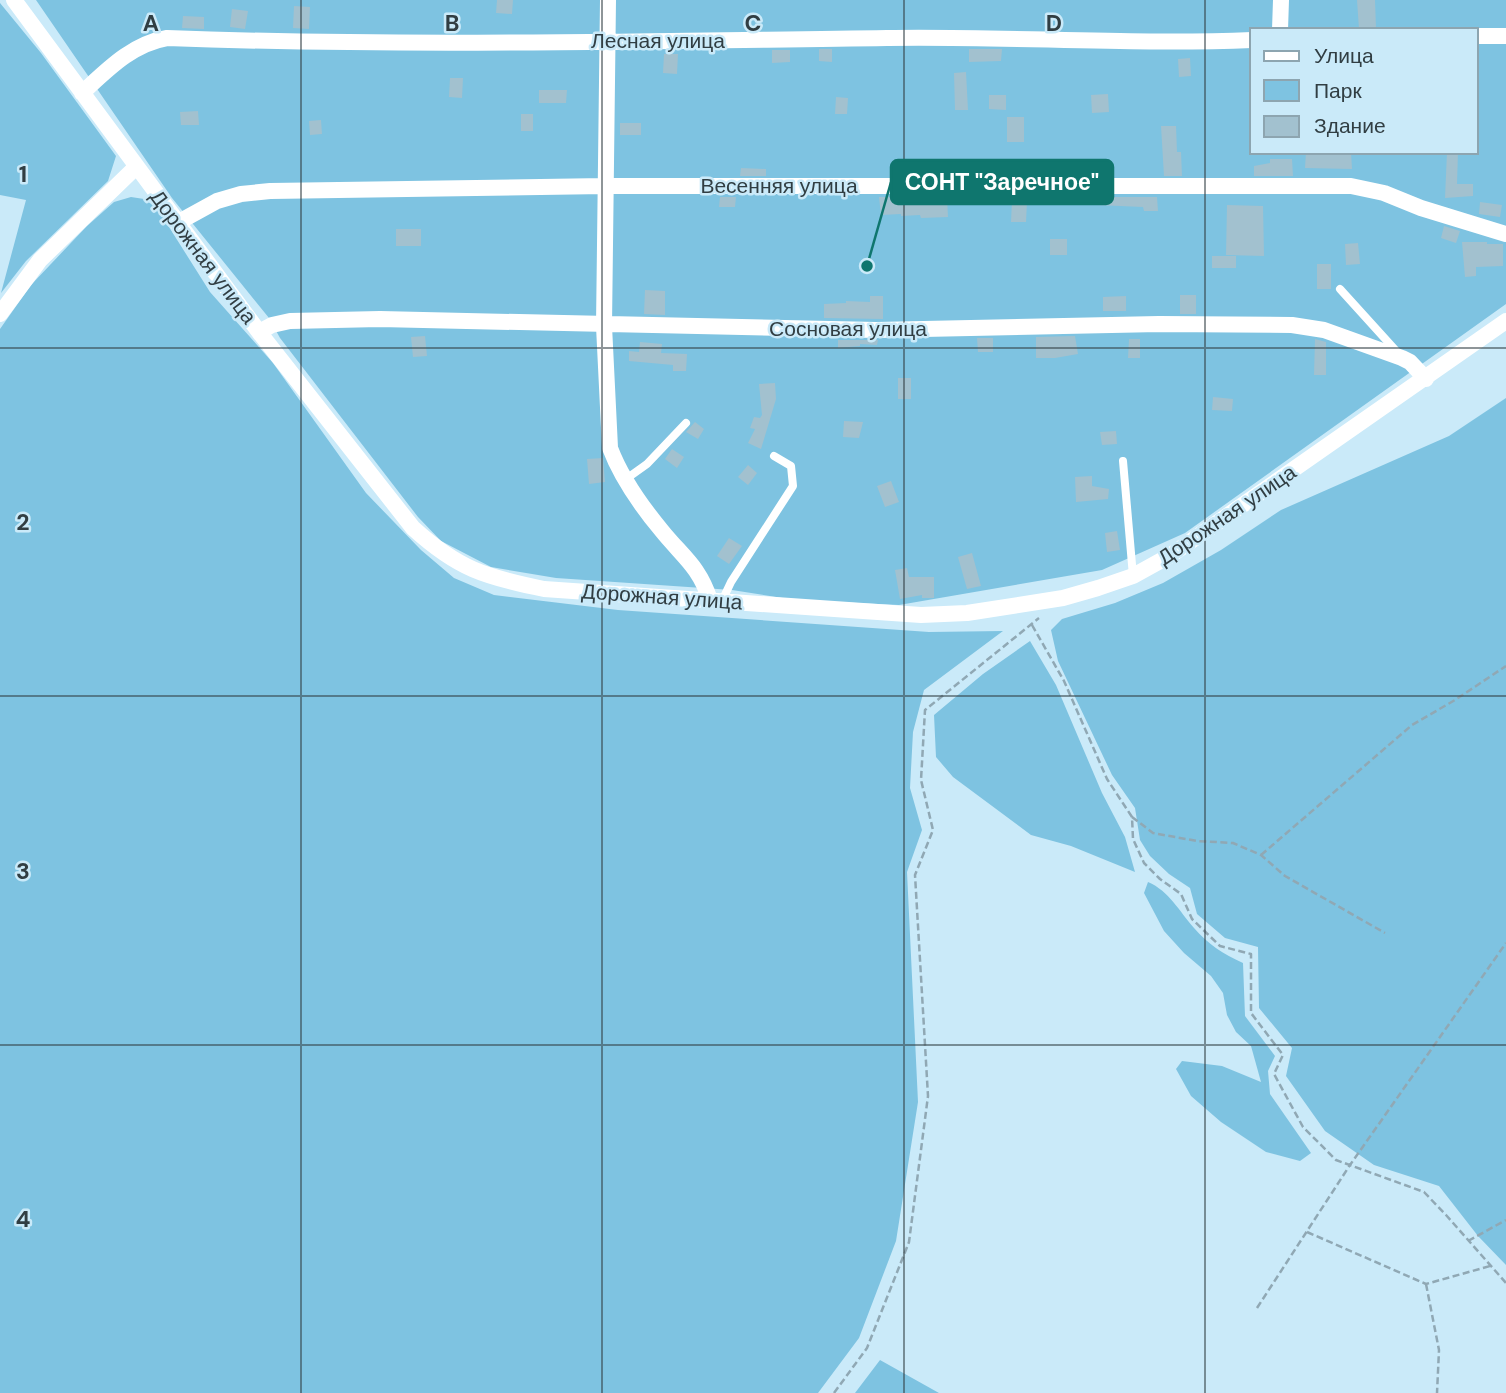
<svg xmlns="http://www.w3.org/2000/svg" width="1506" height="1393" viewBox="0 0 1506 1393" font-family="'DM Sans',sans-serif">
<rect width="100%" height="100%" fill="#caeaf9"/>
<path fill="#7ec3e1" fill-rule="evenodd" d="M 36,0 L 1506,0 L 1506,304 L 1185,533 L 1102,570 L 899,605 L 795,600 L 732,590 L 556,578 L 491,567 L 441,541 L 418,517 L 280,338 L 269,318 L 172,198 ZM 1252,30 L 1476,30 L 1476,152 L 1252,152 Z
M 0,3 L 41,53 L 116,156 L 108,181 L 26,261 L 1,293 L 26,200 L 0,195 Z
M 131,197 L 144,199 L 157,208 L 210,292 L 273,363 L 366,493 L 421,550 L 454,578 L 494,595 L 618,610 L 929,632 L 1003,631 L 924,690 L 913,732 L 910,788 L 922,830 L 907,872 L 918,1102 L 896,1241 L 859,1338 L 818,1393 L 0,1393 L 0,329 L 31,285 L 87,226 L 114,202 Z
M 1506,398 L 1506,1265 L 1478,1236 L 1439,1186 L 1374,1165 L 1325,1131 L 1286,1076 L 1292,1048 L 1259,1008 L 1258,947 L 1225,938 L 1197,914 L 1190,888 L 1169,874 L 1150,856 L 1140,840 L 1135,808 L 1112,775 L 1058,661 L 1051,630 L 1062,619 L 1115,603 L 1163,583 L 1221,550 L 1281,510 L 1449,436 Z
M 1030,641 L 1056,685 L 1102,793 L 1125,837 L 1135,872 L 1071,846 L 1031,835 L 953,777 L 936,757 L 934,715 L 983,674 Z
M 1148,882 C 1169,891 1179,911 1194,928 C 1208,944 1223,954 1243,963 L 1245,1016 L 1275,1056 L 1268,1071 L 1270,1094 L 1311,1153 L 1300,1161 L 1266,1152 L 1221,1122 L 1191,1096 L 1176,1069 L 1182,1061 L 1222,1066 L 1261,1082 L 1251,1046 L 1236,1032 L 1227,1015 L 1223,993 L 1211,976 L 1184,953 L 1164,931 L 1144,893 Z
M 880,1360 L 939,1393 L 855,1393 Z"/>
<path fill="#a2c1cf" d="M 497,0 L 513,0 L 512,14 L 496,13 Z
M 1357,0 L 1375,0 L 1376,28 L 1359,29 Z
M 294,6 L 310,7 L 309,29 L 293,28 Z
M 232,9 L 248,11 L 245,29 L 230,27 Z
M 183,16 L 204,17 L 204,29 L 182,28 Z
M 819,49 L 832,49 L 832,62 L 819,61 Z
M 969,49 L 1002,49 L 1001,61 L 969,62 Z
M 772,50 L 790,50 L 790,62 L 772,63 Z
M 664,54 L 678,54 L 677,74 L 663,73 Z
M 1190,58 L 1191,76 L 1179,77 L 1178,59 Z
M 966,72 L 968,110 L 955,110 L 954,73 Z
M 450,78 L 463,78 L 462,98 L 449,97 Z
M 539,90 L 567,90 L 566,103 L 539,103 Z
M 1108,94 L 1109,112 L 1092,113 L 1091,95 Z
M 989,95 L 1006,95 L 1006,110 L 989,109 Z
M 836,97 L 848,98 L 847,114 L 835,114 Z
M 198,111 L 199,125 L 181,125 L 180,112 Z
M 521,114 L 533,114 L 533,131 L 521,131 Z
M 1007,117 L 1024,117 L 1024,142 L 1007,142 Z
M 321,120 L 322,134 L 310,135 L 309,121 Z
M 620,123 L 641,123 L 641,135 L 620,135 Z
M 1161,126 L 1176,126 L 1177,152 L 1181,152 L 1182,176 L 1164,176 Z
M 1306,152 L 1351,152 L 1352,169 L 1305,168 Z
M 1447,152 L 1458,152 L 1457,184 L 1473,184 L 1473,196 L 1445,198 Z
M 1270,159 L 1292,159 L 1293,176 L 1254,176 L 1254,166 L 1270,163 Z
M 741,168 L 766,169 L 766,176 L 740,176 Z
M 720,197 L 736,197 L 735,207 L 719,207 Z
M 879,197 L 947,197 L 948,217 L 921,218 L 920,215 L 901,216 L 901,214 L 881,215 Z
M 1097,197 L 1157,197 L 1158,211 L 1144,211 L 1143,207 L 1097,205 Z
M 1012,201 L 1027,201 L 1026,222 L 1011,222 Z
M 1480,202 L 1502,205 L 1500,217 L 1479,214 Z
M 1227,205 L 1263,206 L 1264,256 L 1226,255 Z
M 1444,226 L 1460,231 L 1456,243 L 1441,238 Z
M 396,229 L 421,229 L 421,246 L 396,246 Z
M 1050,239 L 1067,239 L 1067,255 L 1050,255 Z
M 1462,242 L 1487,242 L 1487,244 L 1503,244 L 1503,266 L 1476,267 L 1476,276 L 1465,277 Z
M 1358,243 L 1360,264 L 1346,265 L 1345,244 Z
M 1212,256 L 1236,256 L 1236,268 L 1212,268 Z
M 1317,264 L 1331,264 L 1331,289 L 1317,289 Z
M 645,290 L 665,291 L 665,315 L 644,314 Z
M 1180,295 L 1196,295 L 1196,314 L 1180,314 Z
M 870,296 L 883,296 L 883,319 L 824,318 L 824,304 L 846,303 L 846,301 L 870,302 Z
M 1126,296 L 1126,311 L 1103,311 L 1103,297 Z
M 425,336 L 427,356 L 413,357 L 411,337 Z
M 1075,336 L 1078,354 L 1055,358 L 1036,358 L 1036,337 Z
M 977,338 L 993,338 L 993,352 L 978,352 Z
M 1129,339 L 1140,339 L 1140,358 L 1128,358 Z
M 1315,339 L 1326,342 L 1326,375 L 1314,375 Z
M 838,340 L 878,340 L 877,345 L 860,344 L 860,346 L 838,348 Z
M 640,342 L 662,344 L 661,353 L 687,354 L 686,371 L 673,371 L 673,365 L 629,361 L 629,351 L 639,352 Z
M 898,378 L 911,378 L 911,399 L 898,399 Z
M 775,383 L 776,399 L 761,449 L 748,443 L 755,429 L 750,428 L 754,417 L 760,418 L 762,415 L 759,384 Z
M 1213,397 L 1233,399 L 1232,411 L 1212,410 Z
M 844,421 L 863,422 L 859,438 L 843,437 Z
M 695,422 L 704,429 L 698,439 L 686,432 Z
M 1116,431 L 1117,444 L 1102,445 L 1100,432 Z
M 672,449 L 684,457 L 677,468 L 665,459 Z
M 603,458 L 605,482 L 589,484 L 587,459 Z
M 748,465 L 757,473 L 748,485 L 738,477 Z
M 1092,476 L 1092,486 L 1109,489 L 1108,499 L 1076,502 L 1075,477 Z
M 891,481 L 899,502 L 885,507 L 877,486 Z
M 1117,531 L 1120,550 L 1107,552 L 1105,533 Z
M 729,538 L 742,546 L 729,564 L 717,556 Z
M 972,553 L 981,586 L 967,589 L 958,557 Z
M 907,568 L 909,577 L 934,577 L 934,598 L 922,598 L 922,595 L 900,599 L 895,570 Z"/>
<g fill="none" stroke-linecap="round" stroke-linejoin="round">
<path stroke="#90a8b4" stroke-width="2.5" stroke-dasharray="7 3.5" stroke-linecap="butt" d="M 1032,625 L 1064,681 L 1107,779 L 1132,817 L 1133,839 L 1144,863 L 1160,879 L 1181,894 L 1192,919 L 1220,946 L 1251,954 L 1251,1013 L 1283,1055 L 1274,1074 L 1303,1127 L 1336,1160 L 1424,1192 L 1446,1215 L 1506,1283
M 1132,817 L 1153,833 L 1197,841 L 1233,843 L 1261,855 L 1285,876 L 1385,933
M 1261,855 L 1412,725 L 1455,700 L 1506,666
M 1307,1232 L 1426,1284 L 1490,1266
M 1468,1241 L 1506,1220
M 1426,1284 L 1439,1350 L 1437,1393
M 1257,1308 L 1350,1165 L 1506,943
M 834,1393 L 867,1348 L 909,1242 L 928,1096 L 915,875 L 933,830 L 921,780 L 925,710 L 1039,618"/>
<path stroke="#fff" stroke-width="8" d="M 1340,289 L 1398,353
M 1123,461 L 1133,576
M 626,479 L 647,464 L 686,423
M 722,601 L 731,582 L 793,486 L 791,466 L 774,456"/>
<path stroke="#fff" stroke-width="16" d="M 14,0 L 259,332 L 413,528 C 458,569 485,577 544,589 L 921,615 L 967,613 L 1063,598 L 1098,588 L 1133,576 L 1171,555 L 1506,321
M 608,0 L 604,326 L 610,448 C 621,477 642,507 662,531 C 683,557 699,566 710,600
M 1280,30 L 1281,0
M 1476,36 L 1506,36
M 82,93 C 108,69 132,44 167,38 C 407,47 647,41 887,38 C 1009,36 1131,45 1252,40
M 177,223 L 217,201 L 241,194 L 270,191 L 605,186 L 1351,186 L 1384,193 L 1421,208 L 1506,234
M 0,314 L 40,260 L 136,167
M 259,332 L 272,325 L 290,321 L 380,319 L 876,330 L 1159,324 L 1292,325 L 1324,330 L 1402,358 L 1410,362 L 1426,379"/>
</g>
<path fill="none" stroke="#313e43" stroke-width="2" stroke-opacity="0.55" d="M 301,0 L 301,1393M 602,0 L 602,1393M 904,0 L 904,1393M 1205,0 L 1205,1393M 0,348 L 1506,348M 0,696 L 1506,696M 0,1045 L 1506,1045"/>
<g text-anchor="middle" stroke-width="5" stroke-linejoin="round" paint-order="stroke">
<g font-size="21" fill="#313e43" stroke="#caeaf9">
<text x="658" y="48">Лесная улица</text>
<text x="779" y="193">Весенняя улица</text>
<text transform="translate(203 257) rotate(53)" y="7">Дорожная улица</text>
<text x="848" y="336">Сосновая улица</text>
<text transform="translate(1227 515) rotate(-34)" y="7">Дорожная улица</text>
<text transform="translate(662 597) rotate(4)" y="7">Дорожная улица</text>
</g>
</g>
<g font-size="23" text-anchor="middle" font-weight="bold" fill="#313e43" stroke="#caeaf9" stroke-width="5" stroke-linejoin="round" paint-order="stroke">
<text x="151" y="31">A</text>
<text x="452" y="31">B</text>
<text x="753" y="31">C</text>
<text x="1054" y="31">D</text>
<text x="23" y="182">1</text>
<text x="23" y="530">2</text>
<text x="23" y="879">3</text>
<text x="23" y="1227">4</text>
</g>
<path fill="none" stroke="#0f766e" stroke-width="2.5" d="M867 266L891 182"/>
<circle fill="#0f766e" stroke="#caeaf9" stroke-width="2.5" cx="867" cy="266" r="7"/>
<rect fill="#0f766e" stroke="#0f766e" stroke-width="2.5" x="891" y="160" width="222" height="44" rx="7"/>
<g font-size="23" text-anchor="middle" font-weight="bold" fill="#fff">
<text x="1002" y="190">СОНТ "Заречное"</text>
</g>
<rect x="1250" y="28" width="228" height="126" fill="#caeaf9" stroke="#8da5b0" stroke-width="2"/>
<rect x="1264" y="51" width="35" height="10" fill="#ffffff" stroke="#8da5b0" stroke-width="2"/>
<text x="1314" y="63" font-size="21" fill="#313e43">Улица</text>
<rect x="1264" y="80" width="35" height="21" fill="#7ec3e1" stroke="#8da5b0" stroke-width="2"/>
<text x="1314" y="98" font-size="21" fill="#313e43">Парк</text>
<rect x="1264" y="116" width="35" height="21" fill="#a2c1cf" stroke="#8da5b0" stroke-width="2"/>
<text x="1314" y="133" font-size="21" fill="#313e43">Здание</text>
</svg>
